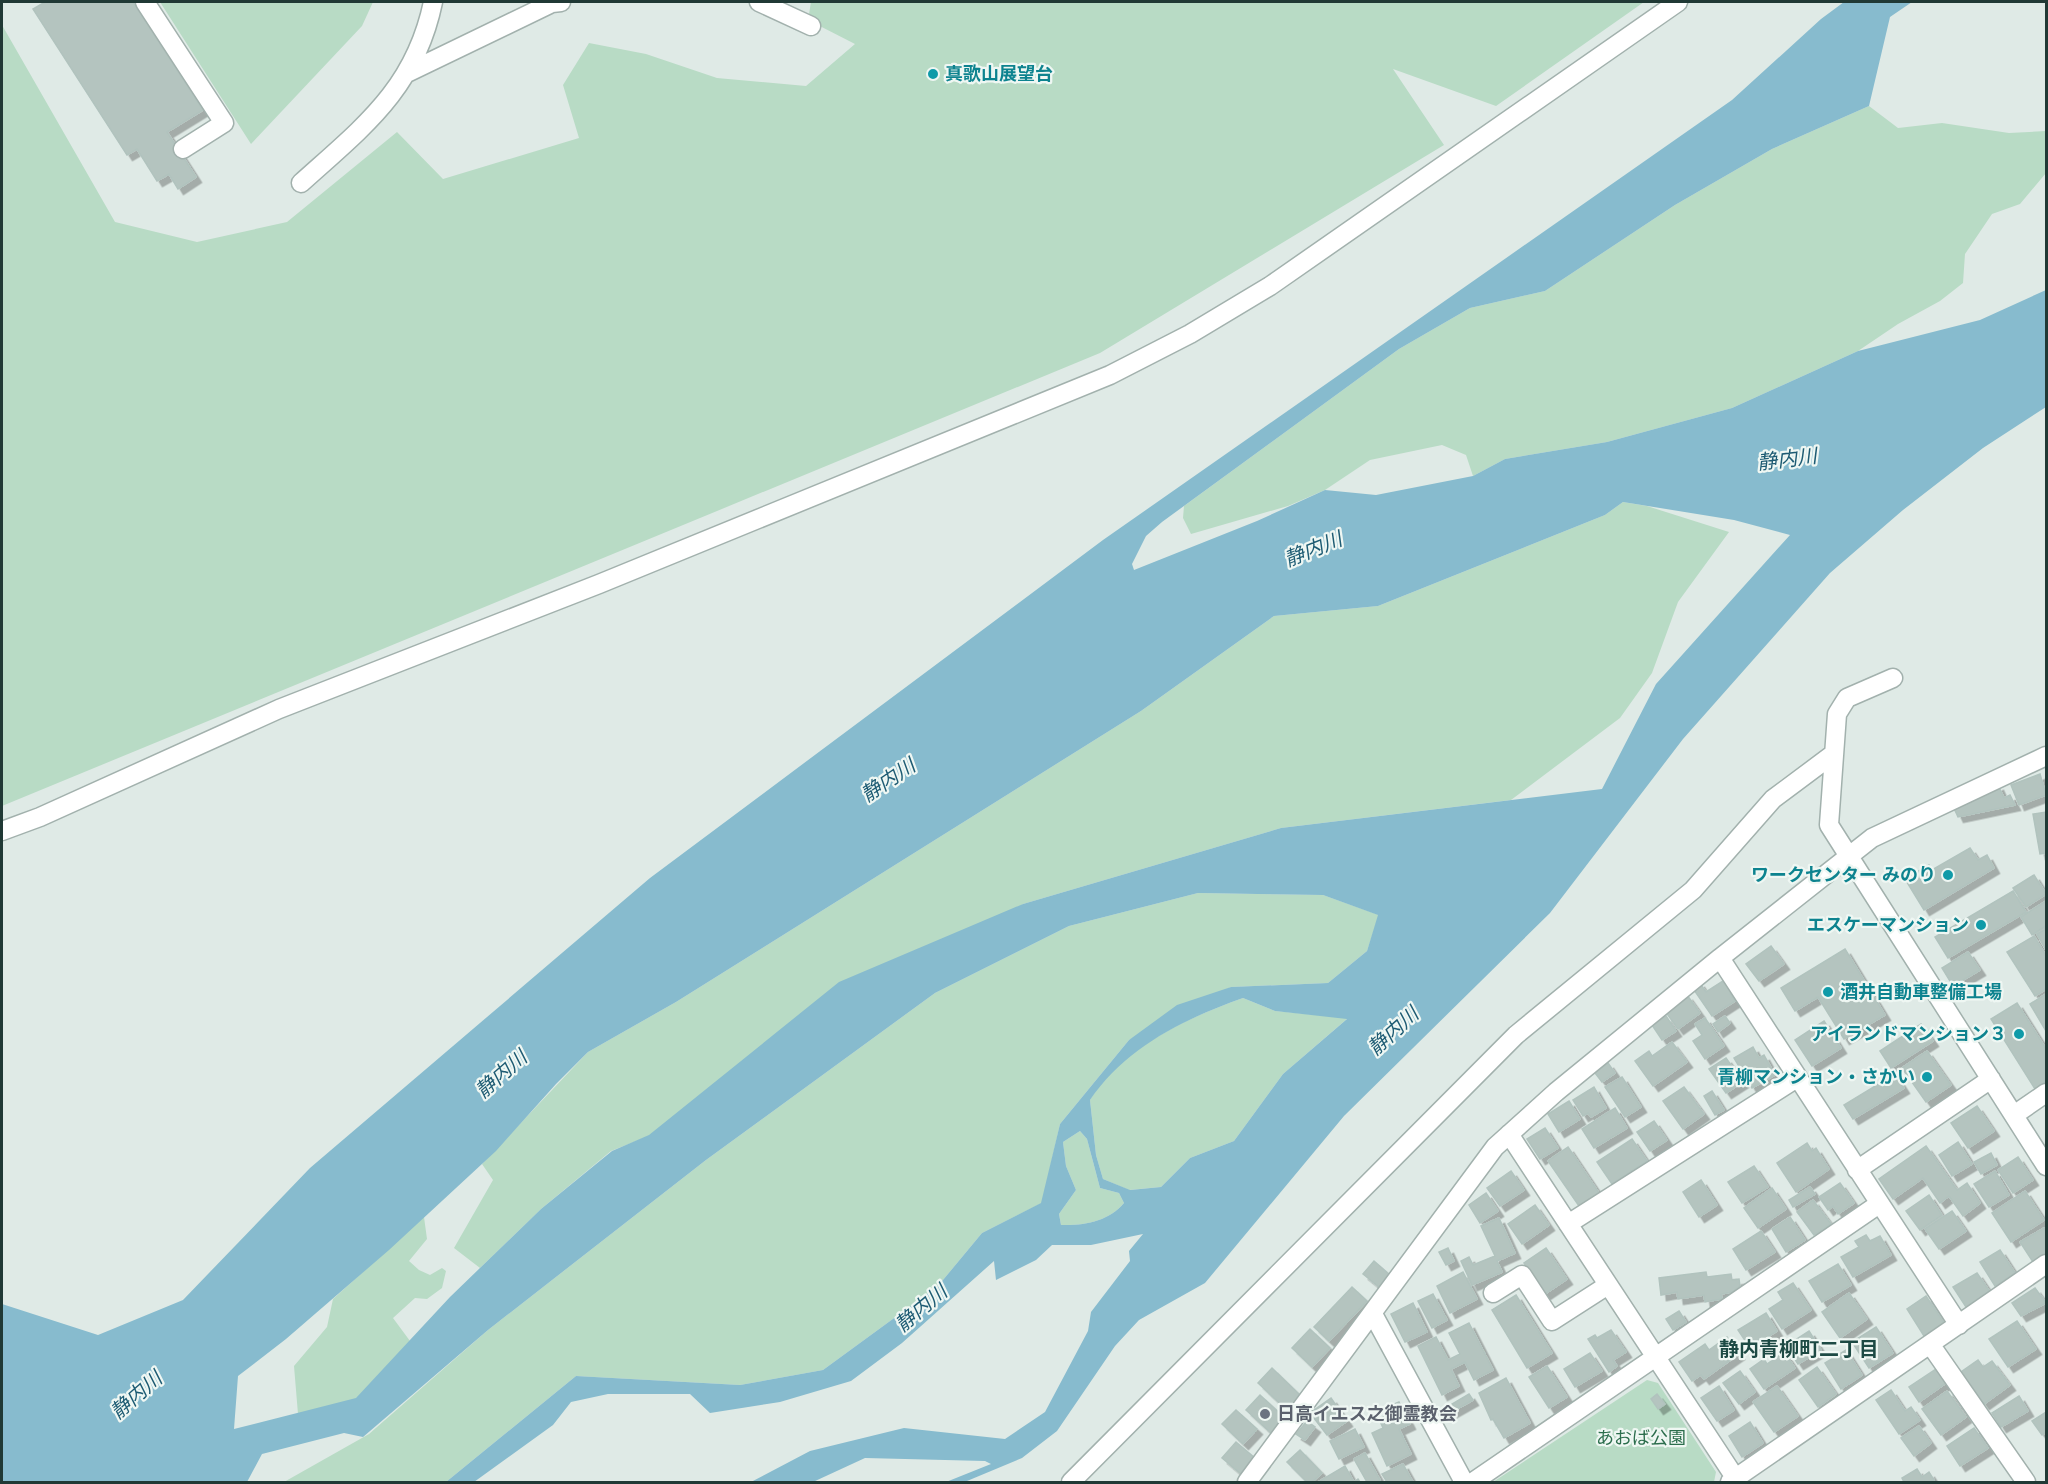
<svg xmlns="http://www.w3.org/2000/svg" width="2048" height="1484" viewBox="0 0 2048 1484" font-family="Quicksand,'Noto Sans JP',sans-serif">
<defs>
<filter id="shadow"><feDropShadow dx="5.5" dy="5.5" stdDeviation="0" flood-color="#0004"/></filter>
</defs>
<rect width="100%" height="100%" fill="#dfeae6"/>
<path fill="#b8dbc5" d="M 160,2 L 373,2 L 362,26 L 251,144 Z
M 811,2 L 1644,2 L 1496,106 L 1393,69 L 1444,145 L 1100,353 L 2,806 L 2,25 L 115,222 L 197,242 L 287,222 L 397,132 L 443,179 L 579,138 L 563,85 L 589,43 L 646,54 L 717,78 L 806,86 L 855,44 L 808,20 Z
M 1869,106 L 1898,128 L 1942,123 L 2009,133 L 2046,131 L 2046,173 L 2020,204 L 1992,214 L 1965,254 L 1963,283 L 1940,301 L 1898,324 L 1858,351 L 1732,408 L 1607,442 L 1505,459 L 1473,476 L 1466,455 L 1442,445 L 1370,460 L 1325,490 L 1288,506 L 1191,534 L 1183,518 L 1184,506 L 1399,349 L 1470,308 L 1545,291 L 1675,205 L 1772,149 Z
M 1623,502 L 1647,506 L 1729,532 L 1678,602 L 1652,673 L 1620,718 L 1511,800 L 1281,828 L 1023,904 L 649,1136 L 611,1151 L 541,1209 L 480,1268 L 454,1248 L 493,1180 L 482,1164 L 588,1052 L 676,1002 L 1141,711 L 1274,616 L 1378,606 L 1605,515 Z
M 1198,893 L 1323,895 L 1379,915 L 1367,951 L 1328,983 L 1231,987 L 1129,1040 L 1060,1124 L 1042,1203 L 982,1233 L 938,1286 L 823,1370 L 740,1385 L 576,1376 L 446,1482 L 284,1482 L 369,1434 L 488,1330 L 706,1160 L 935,993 L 1069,926 Z
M 1243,998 L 1275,1011 L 1348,1018 L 1283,1074 L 1234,1141 L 1190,1158 L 1161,1187 L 1129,1190 L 1103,1179 L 1096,1155 L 1090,1100 C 1096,1091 1101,1080 1109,1073 C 1147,1037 1195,1015 1243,998 Z
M 1080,1131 L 1087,1139 L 1100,1188 L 1119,1193 L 1124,1203 C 1109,1221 1084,1226 1061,1225 L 1059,1214 L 1076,1190 L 1066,1166 L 1063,1142 Z
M 424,1217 L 427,1239 L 409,1261 L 419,1270 L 430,1275 L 442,1268 L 446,1271 L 442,1288 L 427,1299 L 415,1298 L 393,1318 L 410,1341 L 356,1399 L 298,1414 L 294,1366 L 327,1327 L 333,1299 Z
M 1647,1380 L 1658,1383 L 1716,1472 L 1714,1482 L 1493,1482 Z"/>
<path fill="#87bbce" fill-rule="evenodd" d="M 1844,2 L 1912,2 L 1890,17 L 1869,106 L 1772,149 L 1675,205 L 1545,291 L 1470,308 L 1399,349 L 1162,522 L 1146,536 L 1132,564 L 1134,570 L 1257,521 L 1325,490 L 1376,495 L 1473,476 L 1505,459 L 1607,442 L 1732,408 L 1858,351 L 1980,320 L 2046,290 L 2046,407 L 1983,448 L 1903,510 L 1830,573 L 1683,739 L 1550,913 L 1344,1116 L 1205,1283 L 1139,1320 L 1115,1346 L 1057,1431 L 1022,1458 L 967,1481 L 946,1482 L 991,1464 L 985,1461 L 865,1458 L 813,1482 L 751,1482 L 810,1451 L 904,1428 L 1005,1439 L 1045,1412 L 1088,1331 L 1091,1312 L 1130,1261 L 1129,1251 L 1143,1234 L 1091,1245 L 1052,1245 L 1036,1260 L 996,1280 L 994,1261 L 902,1343 L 851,1381 L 780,1402 L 710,1413 L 690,1394 L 608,1394 L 571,1402 L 553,1425 L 474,1482 L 446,1482 L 576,1376 L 740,1385 L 823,1370 L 938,1286 L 982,1233 L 1041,1203 L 1060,1124 L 1129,1040 L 1177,1005 L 1231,987 L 1328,983 L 1367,951 L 1378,915 L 1323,895 L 1198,893 L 1069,926 L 935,993 L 706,1160 L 488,1330 L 363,1437 L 344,1433 L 262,1454 L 247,1482 L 2,1482 L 2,1304 L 98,1335 L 183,1300 L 310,1168 L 650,878 L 1103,540 L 1732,100 L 1821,19 ZM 1623,502 L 1734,520 L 1790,535 L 1656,684 L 1602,789 L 1281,828 L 1023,904 L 839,982 L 649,1135 L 612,1151 L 541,1209 L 450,1297 L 356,1398 L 234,1429 L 238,1376 L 286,1339 L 389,1250 L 496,1151 L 556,1084 L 588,1052 L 676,1002 L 1141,711 L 1274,616 L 1378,606 L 1605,515 ZM 1243,998 L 1275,1011 L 1347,1019 L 1283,1074 L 1234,1141 L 1190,1158 L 1161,1187 L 1130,1190 L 1103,1179 L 1096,1155 L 1090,1100 C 1126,1047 1184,1019 1243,998 ZM 1080,1131 L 1087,1139 L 1100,1188 L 1119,1193 L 1124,1203 C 1109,1221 1084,1226 1061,1225 L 1059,1214 L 1076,1190 L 1066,1166 L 1063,1142 Z"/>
<path fill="#b4c4bf" stroke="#b1c3be" stroke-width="1.5" filter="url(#shadow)" d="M 45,2 L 133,2 L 203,110 L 167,132 L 196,177 L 178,189 L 169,174 L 157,181 L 137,149 L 127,155 L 33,9 Z
M 2040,774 L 2046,795 L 2019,805 L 2011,785 Z
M 1998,785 L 2004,798 L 2010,795 L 2015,805 L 1958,817 L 1953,806 Z
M 2046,812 L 2046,853 L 2040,854 L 2033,814 Z
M 1970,848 L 1978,860 L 1987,855 L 1994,868 L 1924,910 L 1905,879 L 1929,865 L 1932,870 Z
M 2034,875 L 2046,894 L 2026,907 L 2013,888 Z
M 2013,891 L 2026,912 L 1948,958 L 1935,937 Z
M 2046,901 L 2046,926 L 2032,935 L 2021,917 Z
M 2046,929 L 2046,950 L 2037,934 Z
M 2034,936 L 2046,956 L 2046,989 L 2035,996 L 2007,952 Z
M 1771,946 L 1784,964 L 1759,981 L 1746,964 Z
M 1845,949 L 1885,1015 L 1844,1039 L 1818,997 L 1795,1011 L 1781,988 Z
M 1968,952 L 1980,970 L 1953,986 L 1942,968 Z
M 1726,979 L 1734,991 L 1730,993 L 1735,1001 L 1712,1016 L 1692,987 L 1699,982 L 1706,992 Z
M 2046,994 L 2046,1031 L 2030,1004 Z
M 1687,995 L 1700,1013 L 1678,1029 L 1665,1011 Z
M 2017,1003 L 2046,1049 L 2046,1082 L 2035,1089 L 1991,1019 Z
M 1666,1016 L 1676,1031 L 1662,1040 L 1652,1025 Z
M 1725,1016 L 1730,1023 L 1718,1032 L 1713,1024 Z
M 1705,1018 L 1724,1046 L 1705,1059 L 1693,1041 L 1702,1035 L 1695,1024 Z
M 1824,1021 L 1841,1048 L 1812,1066 L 1795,1040 Z
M 1921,1024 L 1933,1041 L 1891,1068 L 1880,1051 Z
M 1672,1042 L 1687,1062 L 1653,1086 L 1635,1061 L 1649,1051 L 1652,1056 Z
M 1753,1047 L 1759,1058 L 1764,1055 L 1775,1075 L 1752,1088 L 1734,1058 Z
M 1927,1051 L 1951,1085 L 1926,1102 L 1902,1068 Z
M 1726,1058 L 1743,1082 L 1726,1093 L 1709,1069 Z
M 1608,1063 L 1615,1073 L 1602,1082 L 1595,1073 Z
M 1895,1074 L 1904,1088 L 1853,1119 L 1844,1105 Z
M 1622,1077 L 1641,1107 L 1625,1117 L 1605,1087 Z
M 1594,1087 L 1606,1108 L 1591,1117 L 1588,1113 L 1583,1116 L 1573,1100 Z
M 1684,1087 L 1704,1114 L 1683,1129 L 1663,1101 Z
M 1712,1091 L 1724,1110 L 1715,1115 L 1704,1096 Z
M 1569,1101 L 1580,1119 L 1559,1132 L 1548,1114 Z
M 1977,1106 L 1994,1131 L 1968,1148 L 1951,1123 Z
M 1615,1108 L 1627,1128 L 1594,1148 L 1582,1129 Z
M 1654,1121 L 1667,1140 L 1650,1151 L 1637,1132 Z
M 1545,1128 L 1558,1148 L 1540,1159 L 1527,1139 Z
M 1632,1139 L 1647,1161 L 1612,1184 L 1597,1162 Z
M 1958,1142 L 1972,1164 L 1952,1176 L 1939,1155 Z
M 1807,1143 L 1812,1151 L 1816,1148 L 1829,1169 L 1796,1192 L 1777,1163 Z
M 1926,1146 L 1957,1190 L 1967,1183 L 1980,1203 L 1963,1216 L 1949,1196 L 1940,1203 L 1923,1178 L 1893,1199 L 1879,1179 Z
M 1568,1147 L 1599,1193 L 1579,1206 L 1548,1161 Z
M 1991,1153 L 1997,1165 L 1981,1174 L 1974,1162 Z
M 2018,1157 L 2033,1180 L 2013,1193 L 1998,1170 Z
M 1754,1166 L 1768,1187 L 1742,1203 L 1728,1182 Z
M 1511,1171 L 1524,1190 L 1500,1206 L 1487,1188 Z
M 1995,1171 L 2009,1195 L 1989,1207 L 1974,1184 Z
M 1701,1180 L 1717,1205 L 1699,1217 L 1683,1192 Z
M 1840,1183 L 1854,1203 L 1838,1214 L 1833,1206 L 1828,1210 L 1819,1197 Z
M 1810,1187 L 1815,1194 L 1793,1207 L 1789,1200 Z
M 1772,1188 L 1786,1209 L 1758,1228 L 1744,1208 Z
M 2025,1191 L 2044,1220 L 2011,1242 L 1992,1213 Z
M 1486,1193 L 1498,1211 L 1480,1223 L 1469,1205 Z
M 1929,1195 L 1942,1215 L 1920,1230 L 1906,1211 Z
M 1813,1200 L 1831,1224 L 1814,1235 L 1797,1212 Z
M 1535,1205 L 1549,1225 L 1522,1244 L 1508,1224 Z
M 1952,1211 L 1966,1231 L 1939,1249 L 1925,1229 Z
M 1790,1217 L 1805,1240 L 1786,1252 L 1772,1229 Z
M 1499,1218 L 1515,1253 L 1497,1261 L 1502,1272 L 1472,1285 L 1461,1261 L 1469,1257 L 1473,1265 L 1495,1256 L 1481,1226 Z
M 2044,1228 L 2046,1232 L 2046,1254 L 2033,1262 L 2020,1242 Z
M 1761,1231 L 1775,1252 L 1746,1270 L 1733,1249 Z
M 1866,1235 L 1870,1241 L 1880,1236 L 1891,1255 L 1853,1277 L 1841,1257 L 1859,1247 L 1855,1241 Z
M 1448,1248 L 1454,1261 L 1446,1265 L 1439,1252 Z
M 1546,1248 L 1567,1279 L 1545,1294 L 1524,1263 Z
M 2000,1250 L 2015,1273 L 1995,1286 L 1980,1262 Z
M 1374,1261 L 1390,1275 L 1379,1287 L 1363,1274 Z
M 1838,1264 L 1851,1285 L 1822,1302 L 1809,1281 Z
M 1463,1272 L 1477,1299 L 1450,1313 L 1437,1286 Z
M 1706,1272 L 1707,1277 L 1731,1274 L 1732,1280 L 1739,1279 L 1740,1286 L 1732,1292 L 1721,1294 L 1722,1299 L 1705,1302 L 1704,1295 L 1678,1299 L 1677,1292 L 1661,1295 L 1659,1278 Z
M 1977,1273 L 1990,1292 L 1966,1307 L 1953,1287 Z
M 1793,1283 L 1811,1310 L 1782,1329 L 1769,1309 L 1783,1300 L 1778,1292 Z
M 1352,1287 L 1367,1301 L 1329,1341 L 1314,1327 Z
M 2035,1288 L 2046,1303 L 2021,1316 L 2012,1303 Z
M 1849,1293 L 1867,1319 L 1840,1338 L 1822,1312 Z
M 1433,1294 L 1447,1320 L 1432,1328 L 1418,1301 Z
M 1516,1295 L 1552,1353 L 1527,1368 L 1492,1310 Z
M 1926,1296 L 1944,1323 L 1924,1336 L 1907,1309 Z
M 1413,1303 L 1427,1332 L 1405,1342 L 1391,1314 Z
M 1679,1311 L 1686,1322 L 1673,1330 L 1666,1319 Z
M 1766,1313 L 1777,1331 L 1750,1348 L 1738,1330 Z
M 2017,1321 L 2036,1349 L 2008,1367 L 1989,1339 Z
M 1469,1323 L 1493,1370 L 1474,1380 L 1465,1362 L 1451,1369 L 1459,1386 L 1442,1395 L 1418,1346 L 1436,1337 L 1448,1360 L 1460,1354 L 1449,1333 Z
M 1876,1327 L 1893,1353 L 1869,1368 L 1852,1342 Z
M 1310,1329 L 1330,1348 L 1312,1367 L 1292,1348 Z
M 1611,1330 L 1626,1352 L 1613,1360 L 1617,1366 L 1609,1372 L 1588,1339 L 1595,1335 L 1597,1338 Z
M 1809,1331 L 1821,1350 L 1798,1364 L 1786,1346 Z
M 1727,1337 L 1739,1354 L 1704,1379 L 1701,1375 L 1692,1381 L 1679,1362 L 1705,1344 L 1709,1350 Z
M 1846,1350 L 1862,1375 L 1841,1389 L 1825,1363 Z
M 1784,1352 L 1795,1368 L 1764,1389 L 1750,1369 L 1764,1359 L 1767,1364 Z
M 1590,1353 L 1602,1371 L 1575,1387 L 1564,1369 Z
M 1978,1360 L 1983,1367 L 1992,1361 L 2010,1385 L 1984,1404 L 1961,1372 Z
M 1547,1366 L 1567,1397 L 1549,1408 L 1529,1377 Z
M 1817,1367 L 1836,1394 L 1818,1407 L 1799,1380 Z
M 1272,1368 L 1302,1397 L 1288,1411 L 1258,1383 Z
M 1936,1369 L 1946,1383 L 1919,1402 L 1909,1387 Z
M 1740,1371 L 1755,1392 L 1739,1404 L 1723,1383 Z
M 1506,1378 L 1530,1423 L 1504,1438 L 1493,1419 L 1491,1420 L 1479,1393 Z
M 1719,1386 L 1734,1410 L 1717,1421 L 1701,1398 Z
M 1777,1386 L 1798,1416 L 1774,1432 L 1753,1402 Z
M 1891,1390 L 1905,1411 L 1911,1407 L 1920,1420 L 1899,1434 L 1876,1400 Z
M 1947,1391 L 1966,1417 L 1941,1435 L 1922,1409 Z
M 1469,1394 L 1473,1400 L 1450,1413 L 1447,1407 Z
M 1657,1394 L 1665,1404 L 1658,1409 L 1651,1399 Z
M 1260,1395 L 1285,1418 L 1271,1433 L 1246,1410 Z
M 2019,1396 L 2028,1411 L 2001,1427 L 1992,1413 Z
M 1331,1398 L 1347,1421 L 1327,1435 L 1310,1413 Z
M 1399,1402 L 1410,1424 L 1399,1429 L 1411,1454 L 1387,1466 L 1372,1433 L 1383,1428 L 1379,1419 L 1386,1416 L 1382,1409 Z
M 1236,1410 L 1257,1429 L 1243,1444 L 1222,1424 Z
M 2046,1412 L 2046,1432 L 2042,1435 L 2032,1421 Z
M 1307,1421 L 1315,1427 L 1305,1440 L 1296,1434 Z
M 1750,1422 L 1763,1443 L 1742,1457 L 1729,1436 Z
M 1919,1426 L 1931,1443 L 1914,1456 L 1901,1438 Z
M 1974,1428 L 1988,1448 L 1960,1466 L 1947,1446 Z
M 1355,1429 L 1364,1447 L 1339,1459 L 1330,1441 Z
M 1236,1442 L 1255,1458 L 1241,1474 L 1222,1458 Z
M 1300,1450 L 1322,1473 L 1312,1482 L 1307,1482 L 1287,1462 Z
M 1365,1453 L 1380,1480 L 1376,1482 L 1367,1482 L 1354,1459 Z
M 1403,1464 L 1413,1482 L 1387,1482 L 1382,1474 Z
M 1345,1466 L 1354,1482 L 1358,1479 L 1360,1482 L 1318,1482 Z
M 1917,1469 L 1922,1477 L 1929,1472 L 1934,1480 L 1929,1482 L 1904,1482 L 1902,1478 Z"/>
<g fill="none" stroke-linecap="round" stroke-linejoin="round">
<g stroke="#a2b1ad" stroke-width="21">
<path id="minor" d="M 145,2 L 224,123 L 183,149
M 759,2 L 811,26
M 407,73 L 552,3 L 561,2
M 301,183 C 363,127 415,89 433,2
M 1893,678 L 1847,698 L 1837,714 L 1829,825 L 2046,1166
M 2,831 L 40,817 L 279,709 L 599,584 L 1110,375 L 1190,334 L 1270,286 L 1678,2
M 1720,958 L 1872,838 L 2046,756
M 2014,1115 L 2046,1093
M 1509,1134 L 1738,1482
M 1857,1170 L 1991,1079
M 1568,1224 L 1797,1078
M 1493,1293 L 1522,1275 L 1552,1321 L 1608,1285
M 1373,1314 L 1464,1482
M 1930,1344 L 2026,1482
M 1071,1482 L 1516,1035 L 1693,890 L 1773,799 L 1832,755
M 1247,1482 L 1495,1147 L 1556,1092 L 1720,958 L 1959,1325
M 1473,1482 L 1879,1204
M 1730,1482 L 2046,1264"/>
</g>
<use href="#minor" stroke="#fff" stroke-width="18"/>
</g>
<g fill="#0f9aa8" stroke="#eff7f3" stroke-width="2">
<circle cx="933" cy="74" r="6"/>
<circle cx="1948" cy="875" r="6"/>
<circle cx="1981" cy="925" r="6"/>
<circle cx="1828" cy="992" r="6"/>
<circle cx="2019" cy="1034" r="6"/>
<circle cx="1927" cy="1077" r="6"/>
</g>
<circle fill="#6b7280" stroke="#eff7f3" stroke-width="2" cx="1265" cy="1414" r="6"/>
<g text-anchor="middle" stroke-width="4.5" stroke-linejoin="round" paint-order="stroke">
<g font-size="18" font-weight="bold" fill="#0d838f" stroke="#eff7f3" text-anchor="end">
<text x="945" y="80" text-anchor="start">真歌山展望台</text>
<text x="1936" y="881">ワークセンター みのり</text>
<text x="1969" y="931">エスケーマンション</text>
<text x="1840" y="998" text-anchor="start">酒井自動車整備工場</text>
<text x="2007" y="1040">アイランドマンション３</text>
<text x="1915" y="1083">青柳マンション・さかい</text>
</g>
<g font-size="18" font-weight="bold" fill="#5b616d" stroke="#eff7f3" text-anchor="start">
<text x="1277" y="1420">日高イエス之御霊教会</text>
</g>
<g font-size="18" fill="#2c6e4d" stroke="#eff7f3">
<text x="1641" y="1444">あおば公園</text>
</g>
<g font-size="20" font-style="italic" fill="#1d5b73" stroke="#eff7f3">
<text transform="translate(1787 459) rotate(-7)" y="7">静内川</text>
<text transform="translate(1313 549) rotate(-22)" y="7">静内川</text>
<text transform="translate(888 780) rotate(-34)" y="7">静内川</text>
<text transform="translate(1393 1031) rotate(-42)" y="7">静内川</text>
<text transform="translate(501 1074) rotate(-41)" y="7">静内川</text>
<text transform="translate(921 1308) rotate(-40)" y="7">静内川</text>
<text transform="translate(136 1395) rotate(-41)" y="7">静内川</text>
</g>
<g font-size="20" font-weight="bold" fill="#1d4a44" stroke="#eff7f3">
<text x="1799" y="1356">静内青柳町二丁目</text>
</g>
</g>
<rect width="2048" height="1484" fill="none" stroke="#203935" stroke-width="6"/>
</svg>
